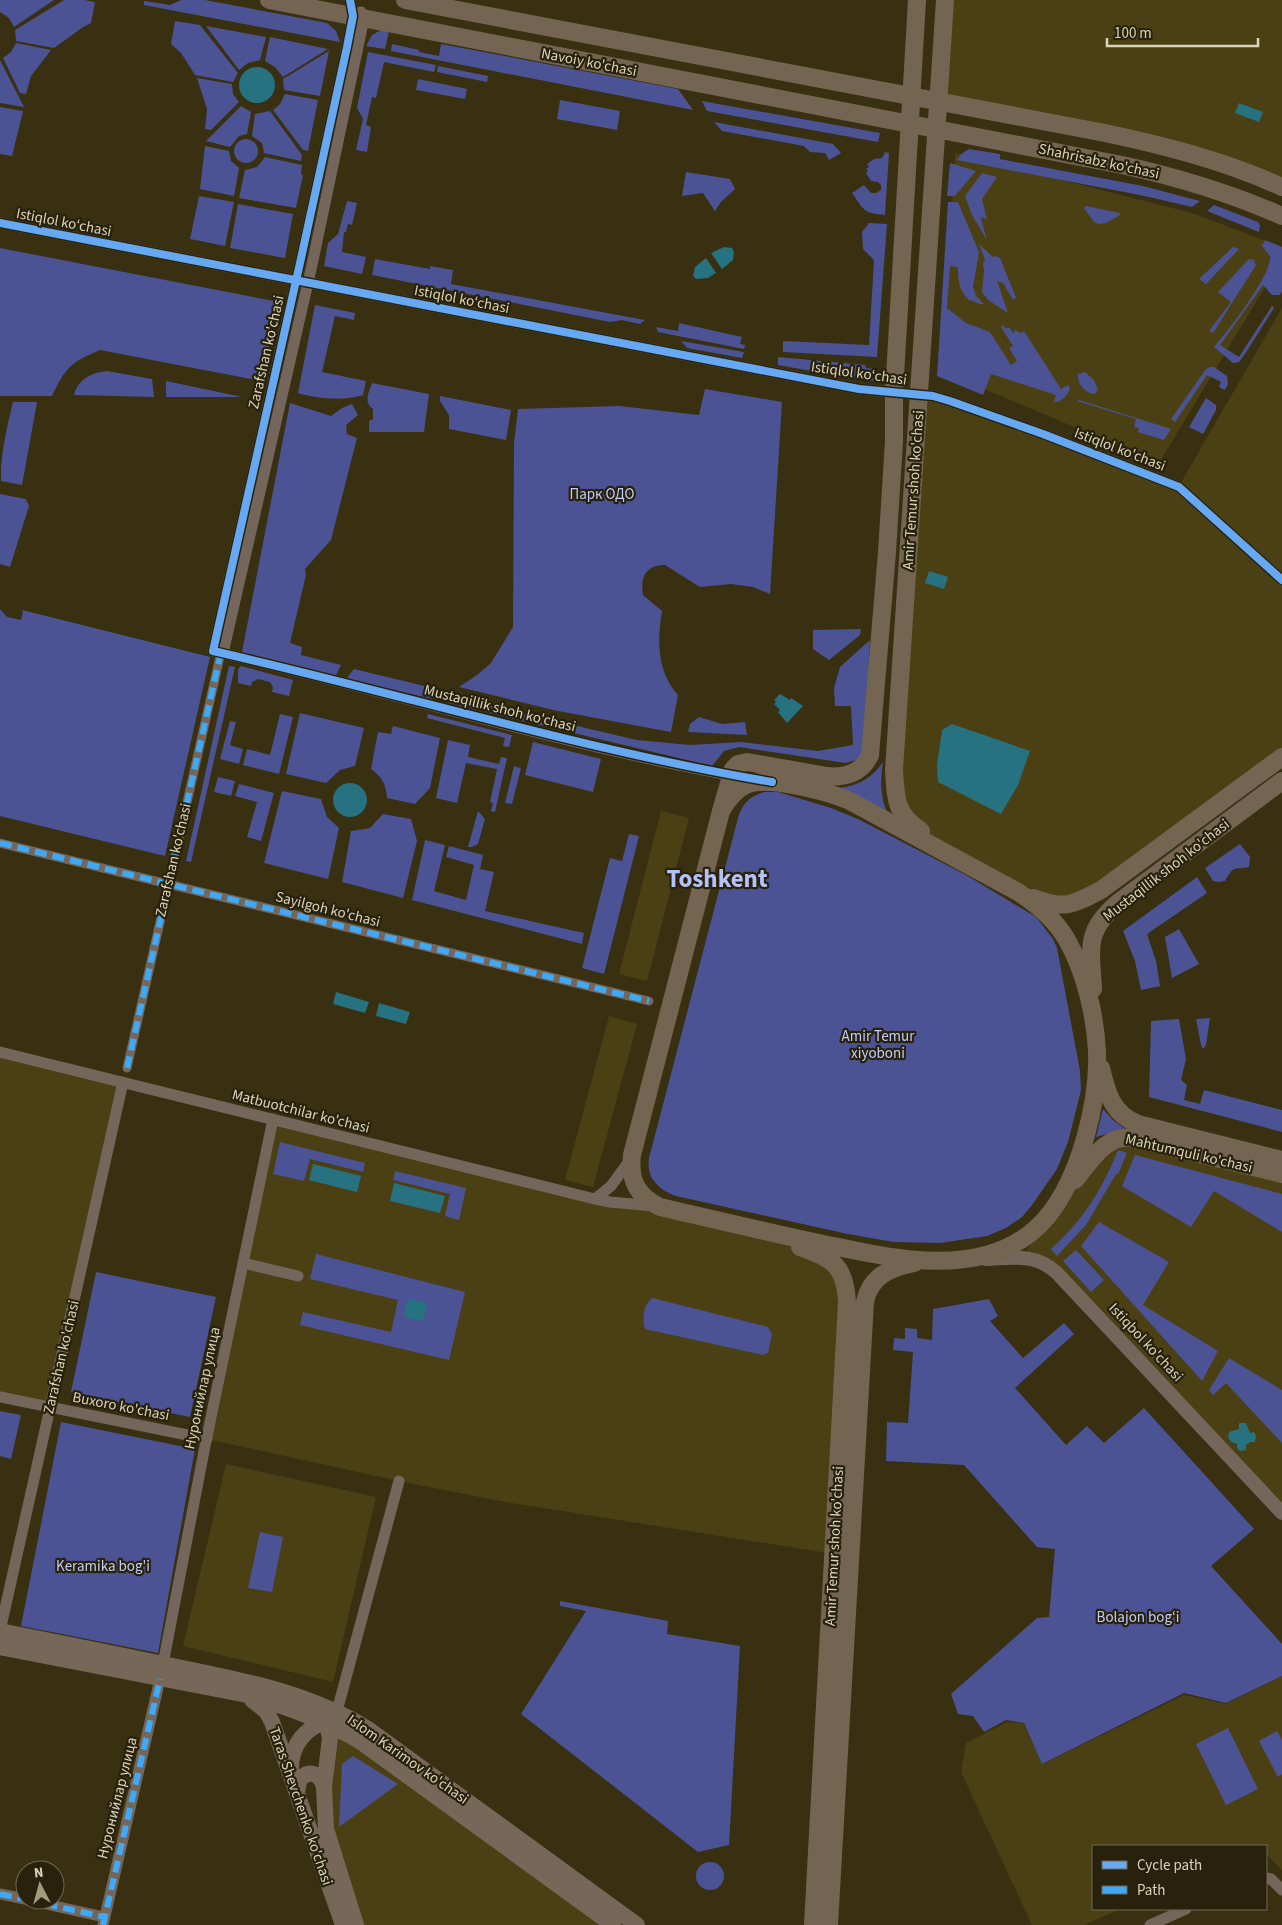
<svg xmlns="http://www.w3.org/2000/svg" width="1282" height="1925" viewBox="0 0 1282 1925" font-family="'Source Sans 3',sans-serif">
<rect width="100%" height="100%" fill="#383011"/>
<path fill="#4b4014" d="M 945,0 L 1282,0 L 1282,187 L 1252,175 L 939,101 Z
M 955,153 L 1192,213 L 1282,247 L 1282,259 L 1159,463 L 942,371 Z
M 1282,308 L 1282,757 L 1101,890 L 1047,903 L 909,823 L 900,811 L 919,395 L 1179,486 Z
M 661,811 L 689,818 L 647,981 L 619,974 Z
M 609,1016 L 637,1024 L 593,1187 L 565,1180 Z
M 0,1052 L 123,1082 L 50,1407 L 0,1397 Z
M 273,1119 L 549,1188 L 660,1207 L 803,1247 L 840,1269 L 834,1554 L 505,1502 L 399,1481 L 207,1439 Z
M 1115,1139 L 1282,1174 L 1282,1513 L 1060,1275 L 1026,1257 L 1027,1250 L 1047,1217 Z
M 226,1464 L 376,1497 L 333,1682 L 183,1646 Z
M 1282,1676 L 1282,1870 L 1266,1854 L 1266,1846 L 1093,1846 L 1093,1909 L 1120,1909 L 1084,1925 L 1032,1925 L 961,1772 L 966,1743 L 1007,1722 L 1023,1723 L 1043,1764 L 1184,1695 L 1226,1704 Z
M 350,1735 L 613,1925 L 356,1925 L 331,1849 L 330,1738 Z"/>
<path fill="#4b5394" d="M 0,0 L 54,0 L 14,27 L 9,18 L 0,12 Z
M 64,0 L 84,0 L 95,2 L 91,23 L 83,27 L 54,48 L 16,41 L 15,30 Z
M 181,0 L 205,0 L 327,23 L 336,31 L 340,42 L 144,5 L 144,1 L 170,5 Z
M 175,21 L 200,25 L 238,73 L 233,82 L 195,75 L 181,53 L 171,44 Z
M 206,26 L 266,37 L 260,60 L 248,63 L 239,70 Z
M 381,30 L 389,31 L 385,49 L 366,46 L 372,35 Z
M 270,37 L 328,49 L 283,77 L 275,67 L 265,61 Z
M 16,43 L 51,50 L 31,76 L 26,94 L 20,93 L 3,58 L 11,52 Z
M 392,44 L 419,50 L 419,52 L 439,56 L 441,44 L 678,89 L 693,110 L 391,51 Z
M 329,51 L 320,96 L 284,90 L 283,79 Z
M 368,52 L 436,65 L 434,72 L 384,62 L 376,98 L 372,97 L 366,125 L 371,127 L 367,152 L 356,150 L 363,119 L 357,108 Z
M 0,60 L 24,107 L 0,103 Z
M 438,66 L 488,76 L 487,82 L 437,72 Z
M 197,78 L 232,84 L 233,94 L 239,102 L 211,130 L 205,129 L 207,109 Z
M 418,79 L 467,89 L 465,99 L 416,90 Z
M 285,94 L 318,100 L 308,151 L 303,150 L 273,110 L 280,104 Z
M 560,100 L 620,111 L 617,130 L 557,119 Z
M 702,101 L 880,133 L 878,142 L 707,111 Z
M 241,106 L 251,112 L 247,134 L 239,136 L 230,147 L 206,141 Z
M 0,107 L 23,111 L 12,156 L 0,154 Z
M 270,111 L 302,155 L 301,161 L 264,153 L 262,143 L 252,136 L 255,114 Z
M 714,122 L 833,144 L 841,153 L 829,160 L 825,153 L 810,152 L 804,146 L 722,131 Z
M234 151a12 12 0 1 1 24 0a12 12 0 1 1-24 0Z
M 205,146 L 229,151 L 231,161 L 239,168 L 234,196 L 200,189 Z
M 969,149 L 1000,154 L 1000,159 L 1143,186 L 1200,201 L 1192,207 L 1140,195 L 957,160 L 961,154 Z
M 885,152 L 889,153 L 885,215 C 863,213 864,210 852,193 L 864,185 L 871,193 L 876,193 L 881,190 L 881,185 L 878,182 L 871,181 L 866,173 L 868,171 L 866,169 L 869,167 L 867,164 L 874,159 L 882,158 Z
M 265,157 L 302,165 L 301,174 L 303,175 L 296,208 L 239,198 L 245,170 L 257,167 Z
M 950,163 L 976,171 L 955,196 L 947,196 Z
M 686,172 L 730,179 L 735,189 L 721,202 L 715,211 L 703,193 L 682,196 Z
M 982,173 L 997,177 L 982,199 L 987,220 L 982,217 L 981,219 L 987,240 L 972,215 L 965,196 Z
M 199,196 L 234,202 L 225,246 L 190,239 Z
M 347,201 L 357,203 L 352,225 L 348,224 L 346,232 L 344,232 L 342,252 L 366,257 L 362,274 L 324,266 L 328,243 L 338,234 Z
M 948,202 L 958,202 L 979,252 L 973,287 L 976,296 L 984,304 L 979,304 L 971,300 L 970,301 C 959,291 958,281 958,267 L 950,266 L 947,308 L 966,323 L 990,332 L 1011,365 L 1017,361 L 1009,348 L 1013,346 L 1001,327 L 1003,325 L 1005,328 L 1010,328 L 1013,333 L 1015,332 L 1013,329 L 1021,333 L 1024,331 L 1061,389 L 1068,385 L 1070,388 C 1068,395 1061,403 1054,402 L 1056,395 L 991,374 L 983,395 L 937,376 Z
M 238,204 L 293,214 L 285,258 L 230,248 Z
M 1214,205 L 1258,222 L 1260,225 L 1259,232 L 1207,211 Z
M 1086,206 L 1120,213 L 1120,215 L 1106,223 L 1098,224 L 1094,222 L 1084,208 Z
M 869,223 L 887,224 L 877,357 L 783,352 L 783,341 L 869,345 L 874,260 L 863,249 L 862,232 Z
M 1265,240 L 1282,247 L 1282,291 L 1280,295 L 1272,295 L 1263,285 L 1220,345 L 1239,357 L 1272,306 L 1274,308 L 1243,357 L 1239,362 L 1233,363 L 1214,347 C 1228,331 1272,275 1270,256 L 1262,246 Z
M 979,244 L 993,257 L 996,256 L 1000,258 L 1017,300 L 1015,298 L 1013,300 L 1003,283 L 997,281 L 1008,313 L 988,300 L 982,292 L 984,271 L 983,264 L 985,260 Z
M 1233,247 L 1239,249 L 1206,284 L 1199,279 Z
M 0,248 L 279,302 L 261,381 L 100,350 C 70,363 66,367 52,396 L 0,396 Z
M 375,259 L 430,269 L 430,266 L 453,270 L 451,284 L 645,320 L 640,324 L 622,320 L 610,322 L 372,275 Z
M 1249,259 L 1254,260 L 1256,265 L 1213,333 L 1209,331 L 1231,302 L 1218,292 Z
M 315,305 L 355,313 L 354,320 L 335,316 L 322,372 L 366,381 L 363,395 C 344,401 317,399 298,393 Z
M 679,323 L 742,337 L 740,344 L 745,345 L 744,349 L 658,332 L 656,327 L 678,331 Z
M 681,341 L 744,352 L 742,358 L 687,348 Z
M 778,357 L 865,365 L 866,368 L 875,369 L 875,380 L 868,381 L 778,365 Z
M 1210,367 L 1214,367 L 1227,376 L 1228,384 L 1225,390 L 1219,387 L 1221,382 L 1207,375 L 1175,422 L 1171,419 L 1206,369 Z
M 107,371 L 152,379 L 154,397 L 74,395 C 78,379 91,373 107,371 Z
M 1085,372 L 1094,380 L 1098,390 L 1095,394 C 1085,393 1077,384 1078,374 Z
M 166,381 L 242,397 L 166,397 Z
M 372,383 L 429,394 L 424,432 L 369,432 L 369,421 L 373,419 L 373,409 C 363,402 369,392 372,383 Z
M 705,389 L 782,402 L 770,594 L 753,587 L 731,584 L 700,587 L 665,565 C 646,565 640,577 643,595 L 662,611 C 657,641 657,672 678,695 L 671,732 L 558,711 L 459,687 L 477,675 L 491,663 L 513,627 L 514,444 L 518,409 L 619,406 L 699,415 Z
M 440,396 L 511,410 L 506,440 L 449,429 L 449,415 L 440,401 Z
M 1206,398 L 1216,405 L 1216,410 L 1203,434 L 1189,427 Z
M 1079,400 L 1171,429 L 1164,440 L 1138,432 L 1139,428 L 1134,427 L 1136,419 L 1077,401 Z
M 13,402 L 37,402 L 22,485 L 1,481 C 0,456 7,427 13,402 Z
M 290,403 L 331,416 L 342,408 L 352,404 L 358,415 L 346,425 L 347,434 L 357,438 L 331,540 L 305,569 L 306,575 L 290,643 L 302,647 L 301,655 L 341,665 L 336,675 L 333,676 L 242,652 Z
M 0,494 L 26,499 L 29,506 L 10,567 L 0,564 Z
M 0,609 L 7,617 L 21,620 L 23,612 L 22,610 L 210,657 L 165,856 L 0,816 Z
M 861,629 L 860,635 L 829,660 L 813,649 L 813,630 Z
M 870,640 L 864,753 L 856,760 L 846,763 L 739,747 L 724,751 L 712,766 L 448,703 L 453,697 L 637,740 L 690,745 L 741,742 L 818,751 L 853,745 L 851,706 L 835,706 L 834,688 L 840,667 Z
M 229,666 L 235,667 L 191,862 L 186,861 Z
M 241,666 L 293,680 L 289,696 L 272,692 L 273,687 L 270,682 L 258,679 L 252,682 L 251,686 L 238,683 L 238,669 Z
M 354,669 L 441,690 L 432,699 L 346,679 Z
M 300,713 L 364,728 L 355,766 L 340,770 L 326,783 L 286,774 Z
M 280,714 L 293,717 L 279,774 L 243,765 L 247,749 L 270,755 Z
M 428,714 L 512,735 L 509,747 L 503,746 L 505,738 L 427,718 Z
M 699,717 L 722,724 L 745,722 L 747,735 L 688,732 L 690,724 Z
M 230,721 L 236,722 L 230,745 L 243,749 L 239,764 L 220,759 Z
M 393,726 L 440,738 L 430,788 L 415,804 L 387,798 C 386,784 382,777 371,769 L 378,732 L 391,734 Z
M 448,740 L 470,745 L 468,757 L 499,764 L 501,757 L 507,758 L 495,812 L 491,811 L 493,803 L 490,802 L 497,769 L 466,763 L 457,803 L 436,798 Z
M 533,742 L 601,759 L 593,792 L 525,775 Z
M 883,762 C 880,780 880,797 888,814 L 840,788 C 859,785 872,778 883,762 Z
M 514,766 L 521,768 L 512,804 L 505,803 Z
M 218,777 L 235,781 L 231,796 L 214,792 Z
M 239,784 L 274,793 L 261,841 L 247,837 L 257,802 L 235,796 Z
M 282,791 L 321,799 L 327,817 L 339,828 L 328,879 L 264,863 Z
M 764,792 L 778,792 L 831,808 L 858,819 L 966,875 L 1036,917 L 1053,939 L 1057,948 L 1080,1071 L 1081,1090 L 1068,1142 L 1057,1169 L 1032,1205 L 1022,1217 L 1006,1228 L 987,1236 L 940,1243 L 894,1242 L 848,1234 L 676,1196 C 658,1189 646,1178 649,1158 L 738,818 C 743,803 749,797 764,792 Z
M 478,811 L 485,819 L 478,844 L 472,847 L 468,847 Z
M 383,814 L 411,819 L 417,841 L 403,898 L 342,882 L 351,831 L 370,828 Z
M 629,834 L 639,836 L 604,974 L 582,968 L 610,858 L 622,861 Z
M 425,840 L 445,845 L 434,891 L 466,900 L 474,865 L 446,857 L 449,846 L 483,855 L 480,869 L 494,872 L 485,911 L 584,933 L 582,944 L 412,900 Z
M 1240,844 L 1250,857 L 1249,867 C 1233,870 1234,865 1225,881 L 1219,882 L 1213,881 L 1205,868 Z
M 1197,877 L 1207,893 L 1147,934 L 1156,961 L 1160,986 L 1141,990 L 1135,961 L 1123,931 Z
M 1179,929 L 1199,964 L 1172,978 L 1165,937 Z
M 1210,1018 L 1206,1045 L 1203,1049 L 1201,1045 L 1196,1019 Z
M 1179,1019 L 1186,1059 L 1181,1080 L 1187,1085 L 1184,1100 L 1200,1104 L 1204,1090 L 1282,1110 L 1282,1132 L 1149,1097 L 1151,1021 Z
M 1103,1109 L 1113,1120 L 1125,1129 L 1096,1137 Z
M 280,1142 L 365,1163 L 363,1172 L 310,1159 L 304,1181 L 273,1174 Z
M 1118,1150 L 1127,1153 L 1118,1174 L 1116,1174 L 1086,1225 L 1057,1256 L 1051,1249 C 1082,1222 1103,1188 1118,1150 Z
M 1135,1155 L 1282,1194 L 1282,1232 L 1214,1191 L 1191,1227 L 1122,1186 Z
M 395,1171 L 466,1188 L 459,1220 L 445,1216 L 450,1194 L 393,1180 Z
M 1099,1222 L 1169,1262 L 1143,1305 L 1218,1351 L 1202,1381 L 1081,1246 Z
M 1076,1250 L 1104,1280 L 1091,1292 L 1063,1261 Z
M 316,1254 L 465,1292 L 449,1360 L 300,1325 L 303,1312 L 391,1332 L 398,1300 L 310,1279 Z
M 96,1272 L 216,1297 L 190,1417 L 71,1392 Z
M 652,1298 L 768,1327 L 772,1334 L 768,1353 L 763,1355 L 645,1329 C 642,1317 643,1307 652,1298 Z
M 989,1299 L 998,1316 L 990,1321 L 1023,1358 L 1064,1323 L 1074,1334 L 1015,1388 L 1066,1445 L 1087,1426 L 1104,1443 L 1144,1408 L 1254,1529 L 1211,1566 L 1282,1644 L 1282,1676 L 1226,1703 L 1184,1693 L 1042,1764 L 1024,1723 L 1006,1720 L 984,1732 L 973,1716 L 958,1714 L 951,1694 L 1037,1618 L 1049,1617 L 1055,1549 L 1037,1547 L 964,1465 L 886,1461 L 887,1422 L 908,1423 L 913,1352 L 893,1350 L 894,1338 L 905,1339 L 905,1328 L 917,1329 L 917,1338 L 932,1340 L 933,1309 Z
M 1229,1358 L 1282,1390 L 1282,1443 L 1226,1383 L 1213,1395 L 1209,1390 Z
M 0,1411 L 21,1415 L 11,1459 L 0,1456 Z
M 61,1422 L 195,1449 L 158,1653 L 21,1626 Z
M 260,1532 L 283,1537 L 272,1592 L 248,1588 Z
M 560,1601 L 668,1621 L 667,1634 L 740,1646 L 729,1845 L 698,1852 L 521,1714 L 586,1611 L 560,1606 Z
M 1228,1728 L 1258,1789 L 1226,1805 L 1196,1744 Z
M 1277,1731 L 1282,1740 L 1282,1774 L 1278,1777 L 1259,1741 Z
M 353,1756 L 398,1784 L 339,1827 L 342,1764 Z
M696 1876a14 14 0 1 1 28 0a14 14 0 1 1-28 0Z"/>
<path fill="#267280" d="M239 85a18 18 0 1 1 36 0a18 18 0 1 1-36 0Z
M 1239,103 L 1263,112 L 1259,122 L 1235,113 Z
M 724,247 L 732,248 L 734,252 L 733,260 L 722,269 L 711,253 Z
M 706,258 L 716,273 L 708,278 L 696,279 L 693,276 L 695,267 Z
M 929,571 L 948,577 L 944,589 L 925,583 Z
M 780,694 L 790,700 L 791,698 L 803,706 L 787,723 L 778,712 L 780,710 L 774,704 L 776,702 L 774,700 Z
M 952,724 L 1030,751 L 1018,785 L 1001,814 L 938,782 L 937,765 L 942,730 Z
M333 800a17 17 0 1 1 34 0a17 17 0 1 1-34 0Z
M 336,992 L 369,1002 L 365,1013 L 333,1004 Z
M 379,1003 L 410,1012 L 406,1024 L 376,1016 Z
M 313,1164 L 361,1176 L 357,1192 L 309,1180 Z
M 394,1183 L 445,1196 L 440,1213 L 390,1201 Z
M 411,1299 L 425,1302 L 427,1306 L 423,1321 L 406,1318 L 404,1314 L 407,1301 Z
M 1239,1423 L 1246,1423 L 1250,1433 L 1254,1432 L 1256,1436 L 1255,1442 L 1250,1442 L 1246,1445 L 1246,1450 L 1240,1451 L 1237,1448 L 1237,1444 L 1231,1442 L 1228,1437 L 1229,1432 L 1239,1429 Z"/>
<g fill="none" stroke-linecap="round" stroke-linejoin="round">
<path stroke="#74665b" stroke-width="9" d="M 0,843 L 649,1001
M 127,1068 L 221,652"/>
<path stroke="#74665b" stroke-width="11" d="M 350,0 L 353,16 L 347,47 L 300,263 L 213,651 C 395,692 574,749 758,780
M 0,223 L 859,389 L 933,396 L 950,401 L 1043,434 L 1179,487 L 1282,580
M 223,653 L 312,265 L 364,18 L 361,12
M 0,1052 L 595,1199 L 610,1202 L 655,1206
M 595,1199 L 611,1186 L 630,1160
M 243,1263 L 298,1276
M 0,1397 L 207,1439
M 0,1631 L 123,1082
M 163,1664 L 204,1451 L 273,1119
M 337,1711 L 399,1481
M 1266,1878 L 1271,1879 L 1282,1890
M 0,1894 L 25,1899
M 28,1900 L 104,1917
M 103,1925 L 160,1679
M 1150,1925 L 1186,1909"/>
<path stroke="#74665b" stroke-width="14" d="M 986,1259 C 1013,1258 1034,1253 1056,1272 L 1282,1513"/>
<path stroke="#766758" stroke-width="16" d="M 0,1631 C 61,1643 122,1655 182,1668 C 247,1681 311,1694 368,1729 L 637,1925
M 0,1647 L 247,1695 C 286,1707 325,1720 361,1742 L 613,1925
M 252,1700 L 266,1711 L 272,1722 L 343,1925
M 321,1718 L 328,1729 L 330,1738 L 324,1787 L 326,1829 L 356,1925
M 291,1771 C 290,1746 305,1726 330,1721
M 297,1794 L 299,1780 C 309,1769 320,1773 324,1787"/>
<path stroke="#746452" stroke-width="18" d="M 269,0 L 1122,165 C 1177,177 1230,193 1282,216
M 405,0 L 1105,133 C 1166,146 1225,161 1282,187
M 721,811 C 728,799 736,789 748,784 C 770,776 829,792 850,801 L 1018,892 C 1038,905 1055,919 1067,940 C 1085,972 1095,1014 1097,1051 C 1099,1102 1080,1177 1047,1217 C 1031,1236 1009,1249 986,1255 C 930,1270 869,1253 814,1242 C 763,1231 712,1219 660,1207 C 637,1196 629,1180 632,1155 L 721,811 L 733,769 L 738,764 L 747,762 L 827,776 C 845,778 862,773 870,755 L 887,552 L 894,441 L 894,393 L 917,0
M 921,831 C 895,813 896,800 894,770 L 945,0
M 1033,898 C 1064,910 1073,905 1101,890 L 1282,757
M 1093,989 C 1091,948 1084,931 1119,902 L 1282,781
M 1101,1068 C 1107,1093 1112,1114 1138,1124 L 1282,1160
M 1075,1180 C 1091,1161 1106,1133 1134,1138 L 1282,1174
M 800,1247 C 833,1259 845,1265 847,1302 L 813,1925
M 829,1925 L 865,1302 C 870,1276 890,1268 914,1263"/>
<path stroke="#3fa9f5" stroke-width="6" stroke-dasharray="12 6" stroke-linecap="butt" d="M 0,843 L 649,1001
M 127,1068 L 221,652
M 0,1894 L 25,1899
M 28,1900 L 104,1917
M 103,1925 L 160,1679"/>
<g stroke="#28220d" stroke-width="11">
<path id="cycleway" d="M 350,0 L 353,16 L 347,47 L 300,263 L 213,651 C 399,693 583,750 772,782
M 0,223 L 859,389 L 933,396 L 950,401 L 1043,434 L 1179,487 L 1282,580"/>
</g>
<use href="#cycleway" stroke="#66a8f1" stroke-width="8"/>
</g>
<g text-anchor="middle" stroke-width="4.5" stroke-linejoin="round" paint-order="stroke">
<g font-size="15" fill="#dbd4ba" stroke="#28220d">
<text transform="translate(589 62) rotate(11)" y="5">Navoiy ko'chasi</text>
<text transform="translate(1099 161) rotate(12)" y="5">Shahrisabz ko'chasi</text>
<text transform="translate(64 222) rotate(11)" y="5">Istiqlol ko‘chasi</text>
<text transform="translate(462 299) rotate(11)" y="5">Istiqlol ko‘chasi</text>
<text transform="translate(266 352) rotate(-77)" y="5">Zarafshan ko'chasi</text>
<text transform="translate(859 373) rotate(8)" y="5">Istiqlol ko‘chasi</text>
<text transform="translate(1120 449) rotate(21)" y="5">Istiqlol ko'chasi</text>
<text transform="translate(913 490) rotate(-86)" y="5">Amir Temur shoh ko'chasi</text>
<text transform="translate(500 708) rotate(14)" y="5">Mustaqillik shoh ko'chasi</text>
<text transform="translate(173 860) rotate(-77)" y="5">Zarafshan ko'chasi</text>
<text transform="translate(1166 870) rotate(-38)" y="5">Mustaqillik shoh ko'chasi</text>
<text transform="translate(328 909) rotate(14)" y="5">Sayilgoh ko'chasi</text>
<text transform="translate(301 1111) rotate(14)" y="5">Matbuotchilar ko'chasi</text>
<text transform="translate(1189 1153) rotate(13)" y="5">Mahtumquli ko'chasi</text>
<text transform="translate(1146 1342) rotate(47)" y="5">Istiqbol ko'chasi</text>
<text transform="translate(61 1357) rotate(-77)" y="5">Zarafshan ko'chasi</text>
<text transform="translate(202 1388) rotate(-78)" y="5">Нуронийлар улица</text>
<text transform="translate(121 1406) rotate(11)" y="5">Buxoro ko'chasi</text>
<text transform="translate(834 1546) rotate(-87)" y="5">Amir Temur shoh ko'chasi</text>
<text transform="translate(408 1759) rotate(35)" y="5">Islom Karimov ko'chasi</text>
<text transform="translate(117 1798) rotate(-76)" y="5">Нуронийлар улица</text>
<text transform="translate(301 1806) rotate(71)" y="5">Taras Shevchenko ko'chasi</text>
</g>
<g font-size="15" fill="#c1ccfb" stroke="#28220d">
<text x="602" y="499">Парк ОДО</text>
<text x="878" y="1041">Amir Temur<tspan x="878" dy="17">xiyoboni</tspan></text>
<text x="103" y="1571">Keramika bog'i</text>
<text x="1138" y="1622">Bolajon bog‘i</text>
</g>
<g font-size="25" font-weight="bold" fill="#b5c1f9" stroke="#28220d">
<text x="717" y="887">Toshkent</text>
</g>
</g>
<rect x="1092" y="1845" width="175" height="65" fill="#28220d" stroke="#706952"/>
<rect x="1102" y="1861" width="25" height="8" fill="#66a8f1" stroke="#706952"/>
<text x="1137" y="1870" font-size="15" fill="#dbd4ba">Cycle path</text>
<rect x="1102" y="1886" width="25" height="8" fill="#3fa9f5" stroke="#706952"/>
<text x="1137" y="1895" font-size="15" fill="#dbd4ba">Path</text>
<g transform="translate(40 1885) rotate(354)"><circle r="24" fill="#28220d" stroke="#706952"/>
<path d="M0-4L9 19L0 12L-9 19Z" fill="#a29b7f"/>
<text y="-8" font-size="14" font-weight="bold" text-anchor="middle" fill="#dbd4ba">N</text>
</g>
<path d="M1107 38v8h151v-8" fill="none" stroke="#dbd4ba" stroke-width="2.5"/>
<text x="1114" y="38" font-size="15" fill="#dbd4ba" stroke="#28220d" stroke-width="4" paint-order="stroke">100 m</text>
</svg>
